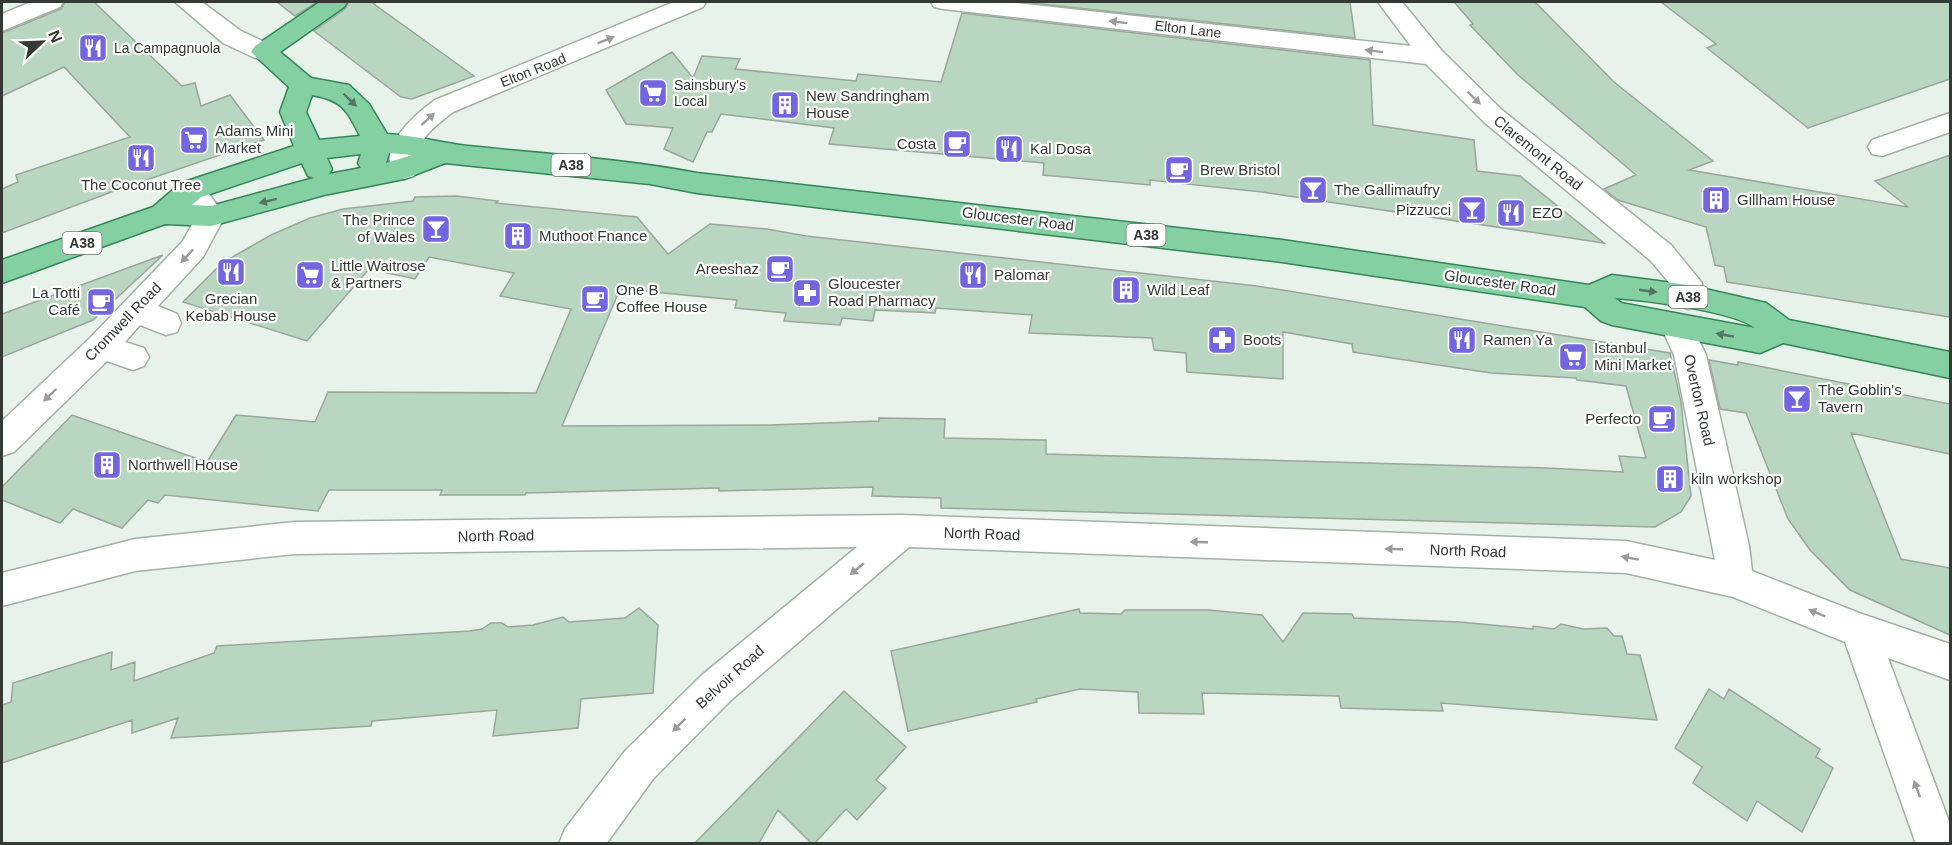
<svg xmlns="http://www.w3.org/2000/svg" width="1952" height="845" viewBox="0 0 1952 845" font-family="Helvetica,sans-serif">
<rect width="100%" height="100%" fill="#e7f3ea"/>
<path fill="#b9d6c0" stroke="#9aa69d" stroke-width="1.5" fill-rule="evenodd" d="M 65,2 L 94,2 L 182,86 L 195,83 L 201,106 L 230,95 L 264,140 L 114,191 L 2,233 L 2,189 L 18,182 L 16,175 L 130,137 L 64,67 L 2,96 L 2,33 L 61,9 Z
M 277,2 L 317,2 L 295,16 Z
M 349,2 L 371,2 L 474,76 L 412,99 L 401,97 L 314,31 L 345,9 Z
M 1022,2 L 1350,2 L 1355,38 Z
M 1454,2 L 1535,2 L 1614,82 L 1713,161 L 1689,170 L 1908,207 L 1875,181 L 1950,155 L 1950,317 L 1727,282 L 1724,267 L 1715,265 L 1706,227 L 1618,200 L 1604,189 L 1636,175 L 1518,75 L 1470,25 L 1473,24 Z
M 1661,2 L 1950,2 L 1950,79 L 1808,128 L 1707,48 L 1716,44 Z
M 962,13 L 1370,60 L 1373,125 L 1474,140 L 1477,171 L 1520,176 L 1604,243 L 1262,192 L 1150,180 L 1150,185 L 1043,175 L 1044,163 L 829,144 L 834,128 L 721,114 L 712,132 L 707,132 L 693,162 L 664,149 L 673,128 L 626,124 L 606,90 L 672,52 L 693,78 L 702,56 L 740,59 L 735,69 L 856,81 L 858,74 L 941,82 Z
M 456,196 L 498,201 L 496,203 L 637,217 L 668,254 L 710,224 L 767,229 L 806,236 L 1257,286 L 1670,353 L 1681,402 L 1691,496 L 1681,512 L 1655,527 L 941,508 L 941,498 L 872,496 L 873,487 L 719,491 L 719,488 L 526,493 L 525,495 L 440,495 L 442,490 L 329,490 L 318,511 L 165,495 L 158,503 L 148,500 L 122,528 L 73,509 L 60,523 L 2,500 L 2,487 L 72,415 L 207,462 L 236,415 L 315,422 L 328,392 L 536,393 L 571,309 L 500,296 L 514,273 L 429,257 L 415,279 L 369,269 L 307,341 L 183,302 L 222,263 L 271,235 L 310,218 L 343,209 L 413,201 L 415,197 ZM 620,289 L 737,300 L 735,308 L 786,313 L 784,321 L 840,325 L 842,318 L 873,321 L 875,310 L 935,313 L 936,308 L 1032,315 L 1029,333 L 1152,338 L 1154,350 L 1186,353 L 1187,372 L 1283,379 L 1283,332 L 1352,344 L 1353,352 L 1491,373 L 1576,378 L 1577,380 L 1626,386 L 1646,458 L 1619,456 L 1623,472 L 1547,468 L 1046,454 L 1046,440 L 944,438 L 945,419 L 879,418 L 879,421 L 771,425 L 562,426 Z
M 163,255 L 93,320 L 2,357 L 2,314 Z
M 1709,360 L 1738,365 L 1738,362 L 1950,404 L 1950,454 L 1851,433 L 1901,559 L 1950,568 L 1950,635 L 1850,590 L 1810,550 L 1788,519 L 1746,413 L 1720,409 Z
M 639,608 L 658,625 L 653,693 L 581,699 L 578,728 L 493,736 L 497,710 L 372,721 L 371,726 L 171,738 L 178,718 L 132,733 L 132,720 L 2,763 L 2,705 L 11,702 L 13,683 L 112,652 L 111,670 L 135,662 L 134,681 L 214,653 L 217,646 L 470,631 L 482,629 L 491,623 L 502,623 L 508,627 L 533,625 L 563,617 L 569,622 L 625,618 Z
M 1079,609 L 1080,613 L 1121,614 L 1125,610 L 1208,610 L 1262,615 L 1283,642 L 1303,613 L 1352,614 L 1354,618 L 1460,622 L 1533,629 L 1533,626 L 1554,629 L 1561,624 L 1583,629 L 1607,628 L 1614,636 L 1622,636 L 1627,654 L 1640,655 L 1657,720 L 1441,703 L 1443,711 L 1341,708 L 1339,696 L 1202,693 L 1204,714 L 1139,713 L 1138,692 L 1080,689 L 1036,699 L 1037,702 L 908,731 L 891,651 Z
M 1709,689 L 1724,699 L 1729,689 L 1820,749 L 1816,757 L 1833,768 L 1802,832 L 1757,801 L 1747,821 L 1693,783 L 1702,767 L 1675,748 Z
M 844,691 L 906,747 L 876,780 L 886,788 L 857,820 L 846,809 L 815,843 L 811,843 L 778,810 L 759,843 L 695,843 Z"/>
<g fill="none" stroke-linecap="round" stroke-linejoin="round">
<g stroke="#a4b0a7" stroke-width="3">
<path id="minor" d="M 31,2 L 63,2 L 60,7 L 2,31 L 2,14 Z
M 175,2 L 202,2 L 241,31 L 273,46 L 277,52 L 273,58 L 264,60 L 255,58 L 223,43 Z
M 674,2 L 706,2 L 703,7 L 453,112 C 442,121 424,133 420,148 C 417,158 419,166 414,176 L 404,179 L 394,176 C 377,147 414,115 435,100 Z
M 931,2 L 1006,2 L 1411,46 L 1378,2 L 1402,2 L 1442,51 L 1502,110 L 1671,245 L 1702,283 L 1703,297 L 1699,305 L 1688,309 L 1677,305 L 1673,297 L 1672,286 L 1651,261 L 1484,122 L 1426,64 L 943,9 L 934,7 Z
M 1950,113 L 1950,132 L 1882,156 L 1872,154 L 1868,147 L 1872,140 Z
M 191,180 L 201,183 L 225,216 L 203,257 L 158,306 L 177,314 L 181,323 L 177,332 L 166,335 L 140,325 L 125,342 L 144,348 L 149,357 L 144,366 L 133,370 L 107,361 L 14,452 L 2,456 L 2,421 L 90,338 L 183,241 L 196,217 L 177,190 L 181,183 Z
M 1677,315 L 1688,318 L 1706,355 L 1749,546 L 1752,571 L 1859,613 L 1950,644 L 1950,680 L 1888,658 L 1950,824 L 1950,844 L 1916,844 L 1845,642 L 1733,597 L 1626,573 L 909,547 L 730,701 L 653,779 L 606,844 L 559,844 L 565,829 L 625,751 L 702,675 L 857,547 L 295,554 L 135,571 L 2,606 L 2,573 L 135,539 L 295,522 L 902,515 L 1626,541 L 1715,560 L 1674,355 L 1661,327 L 1666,318 Z"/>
</g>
<g stroke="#338655" stroke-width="3">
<path id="major" d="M 320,2 L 347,2 L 344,7 L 280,52 L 311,78 L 349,85 L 369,104 L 387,134 C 414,135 441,143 468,146 C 545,154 622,159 697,173 L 1282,240 L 1589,285 L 1612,275 L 1688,285 L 1766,303 L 1789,320 L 1950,352 L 1950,378 L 1783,343 L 1760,353 L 1612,325 L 1601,321 L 1585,307 L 1282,262 L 697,193 L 650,184 L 445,163 L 404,179 L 324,195 L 211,226 L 165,224 L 2,283 L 2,260 L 153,207 L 181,183 L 294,146 L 280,112 L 289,87 L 251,52 L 255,46 ZM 312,95 C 342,100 347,110 360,136 L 319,140 L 306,112 ZM 389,153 L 412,155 L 386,163 ZM 361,154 L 358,163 L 361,168 L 329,174 L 332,169 L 327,158 ZM 302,163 L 308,176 L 314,178 L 211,206 L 192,205 L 201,197 ZM 1615,298 C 1644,300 1734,311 1755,328 L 1621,303 Z"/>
</g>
<use href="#minor" fill="#fff" fill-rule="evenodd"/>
<use href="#major" fill="#84d0a3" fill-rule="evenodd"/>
</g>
<defs><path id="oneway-solid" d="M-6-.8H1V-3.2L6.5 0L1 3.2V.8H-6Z" transform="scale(1.5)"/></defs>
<g fill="#9a9c9a">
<use href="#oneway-solid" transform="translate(1118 22) rotate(-173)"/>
<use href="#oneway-solid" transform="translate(606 40) rotate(-22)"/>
<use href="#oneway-solid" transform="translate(1374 51) rotate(-173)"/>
<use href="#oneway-solid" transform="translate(1474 98) rotate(44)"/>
<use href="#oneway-solid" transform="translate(428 119) rotate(-42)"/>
<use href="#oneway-solid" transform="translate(187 256) rotate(133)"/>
<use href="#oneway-solid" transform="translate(50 395) rotate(136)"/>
<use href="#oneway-solid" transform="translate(1199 542) rotate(-178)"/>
<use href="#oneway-solid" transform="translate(1394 549) rotate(-178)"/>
<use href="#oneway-solid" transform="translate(1630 558) rotate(-170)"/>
<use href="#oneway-solid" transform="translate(857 569) rotate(140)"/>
<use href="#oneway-solid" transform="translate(1817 613) rotate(-158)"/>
<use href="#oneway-solid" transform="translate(679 725) rotate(135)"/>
<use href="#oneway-solid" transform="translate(1917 789) rotate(-110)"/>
</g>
<g fill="#547561">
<use href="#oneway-solid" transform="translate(350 100) rotate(44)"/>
<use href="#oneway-solid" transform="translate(268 201) rotate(166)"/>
<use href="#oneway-solid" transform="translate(1648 291) rotate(8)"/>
<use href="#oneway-solid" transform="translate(1725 335) rotate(-170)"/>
</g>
<defs>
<g id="restaurant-square" transform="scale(1.5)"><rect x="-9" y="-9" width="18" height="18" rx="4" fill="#7265df" stroke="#fff"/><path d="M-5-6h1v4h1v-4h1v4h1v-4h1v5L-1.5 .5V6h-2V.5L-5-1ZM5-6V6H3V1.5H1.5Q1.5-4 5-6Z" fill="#fff"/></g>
<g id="supermarket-square" transform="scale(1.5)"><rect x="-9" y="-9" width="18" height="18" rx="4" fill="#7265df" stroke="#fff"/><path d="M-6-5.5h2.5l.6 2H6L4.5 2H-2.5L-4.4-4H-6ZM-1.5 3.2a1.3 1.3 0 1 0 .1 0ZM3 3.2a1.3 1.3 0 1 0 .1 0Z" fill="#fff"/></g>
<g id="building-square" transform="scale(1.5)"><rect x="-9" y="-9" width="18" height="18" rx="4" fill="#7265df" stroke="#fff"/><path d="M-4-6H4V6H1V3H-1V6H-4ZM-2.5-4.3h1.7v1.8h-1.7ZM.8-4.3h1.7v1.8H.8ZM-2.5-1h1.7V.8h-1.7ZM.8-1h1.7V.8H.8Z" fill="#fff"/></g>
<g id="cafe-square" transform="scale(1.5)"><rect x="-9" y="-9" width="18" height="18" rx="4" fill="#7265df" stroke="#fff"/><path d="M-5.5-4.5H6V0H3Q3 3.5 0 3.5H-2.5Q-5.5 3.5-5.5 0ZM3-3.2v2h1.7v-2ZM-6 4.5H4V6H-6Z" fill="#fff"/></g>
<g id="bar-square" transform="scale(1.5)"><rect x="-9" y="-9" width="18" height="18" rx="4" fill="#7265df" stroke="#fff"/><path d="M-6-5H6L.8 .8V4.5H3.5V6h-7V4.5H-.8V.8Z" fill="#fff"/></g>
<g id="pharmacy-square" transform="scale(1.5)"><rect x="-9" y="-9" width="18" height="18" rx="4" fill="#7265df" stroke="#fff"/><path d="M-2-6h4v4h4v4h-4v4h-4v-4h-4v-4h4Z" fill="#fff"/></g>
</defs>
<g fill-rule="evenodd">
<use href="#restaurant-square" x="93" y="48"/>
<use href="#supermarket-square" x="653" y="93"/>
<use href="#building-square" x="785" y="105"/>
<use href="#supermarket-square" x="194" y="140"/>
<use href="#cafe-square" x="957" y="144"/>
<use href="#restaurant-square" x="1009" y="149"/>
<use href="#restaurant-square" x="141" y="158"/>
<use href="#cafe-square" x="1179" y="170"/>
<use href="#bar-square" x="1313" y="190"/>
<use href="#building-square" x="1716" y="200"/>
<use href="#bar-square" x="1472" y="210"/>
<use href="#restaurant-square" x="1511" y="213"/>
<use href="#bar-square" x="436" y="229"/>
<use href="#building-square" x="518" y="236"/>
<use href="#cafe-square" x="780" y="269"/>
<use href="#restaurant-square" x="231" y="272"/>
<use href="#supermarket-square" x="310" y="275"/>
<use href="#restaurant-square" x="973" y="275"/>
<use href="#building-square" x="1126" y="290"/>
<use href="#pharmacy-square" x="807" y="293"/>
<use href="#cafe-square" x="595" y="299"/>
<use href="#cafe-square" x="101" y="302"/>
<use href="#pharmacy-square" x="1222" y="340"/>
<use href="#restaurant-square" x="1462" y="340"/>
<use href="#supermarket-square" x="1573" y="357"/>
<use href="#bar-square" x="1797" y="399"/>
<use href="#cafe-square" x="1662" y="419"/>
<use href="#building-square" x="107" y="465"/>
<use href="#building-square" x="1670" y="479"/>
</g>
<g text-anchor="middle" stroke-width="4.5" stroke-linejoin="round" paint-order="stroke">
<g font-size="14" fill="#343935" stroke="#fff">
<text transform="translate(1188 29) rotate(7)" y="5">Elton Lane</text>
<text transform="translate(533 70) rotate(-22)" y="5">Elton Road</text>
</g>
<g font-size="14" fill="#343935" stroke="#fff" text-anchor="start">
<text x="114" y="53">La Campagnuola</text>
<text x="674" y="90">Sainsbury's<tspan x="674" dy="16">Local</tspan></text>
</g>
<g fill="#fff" stroke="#717472" stroke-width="1.5">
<rect x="551.5" y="154" width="39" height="22" rx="4.5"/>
<rect x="1126.5" y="224" width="39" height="22" rx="4.5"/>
<rect x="62.5" y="232" width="39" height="22" rx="4.5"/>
<rect x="1668.5" y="286" width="39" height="22" rx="4.5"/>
</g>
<g font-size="14" font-weight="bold" fill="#343935">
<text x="571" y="170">A38</text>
<text x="1146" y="240">A38</text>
<text x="82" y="248">A38</text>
<text x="1688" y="302">A38</text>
</g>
<g font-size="15" fill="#343935" stroke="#fff" text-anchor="start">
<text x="806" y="101">New Sandringham<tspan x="806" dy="17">House</tspan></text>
<text x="215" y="136">Adams Mini<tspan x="215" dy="17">Market</tspan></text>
<text x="936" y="149" text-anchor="end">Costa</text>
<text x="1030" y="154">Kal Dosa</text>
<text x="1200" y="175">Brew Bristol</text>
<text x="141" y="190" text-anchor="middle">The Coconut Tree</text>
<text x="1334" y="195">The Gallimaufry</text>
<text x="1737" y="205">Gillham House</text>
<text x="1451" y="215" text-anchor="end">Pizzucci</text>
<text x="1532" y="218">EZO</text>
<text x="415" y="225" text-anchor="end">The Prince<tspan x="415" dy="17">of Wales</tspan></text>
<text x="539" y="241">Muthoot Fnance</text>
<text x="331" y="271">Little Waitrose<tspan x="331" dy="17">&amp; Partners</tspan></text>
<text x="759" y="274" text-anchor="end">Areeshaz</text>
<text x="994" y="280">Palomar</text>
<text x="828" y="289">Gloucester<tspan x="828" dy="17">Road Pharmacy</tspan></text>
<text x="616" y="295">One B<tspan x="616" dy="17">Coffee House</tspan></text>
<text x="1147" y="295">Wild Leaf</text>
<text x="80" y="298" text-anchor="end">La Totti<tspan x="80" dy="17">Café</tspan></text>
<text x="231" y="304" text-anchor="middle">Grecian<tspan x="231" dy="17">Kebab House</tspan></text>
<text x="1243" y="345">Boots</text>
<text x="1483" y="345">Ramen Ya</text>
<text x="1594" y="353">Istanbul<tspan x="1594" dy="17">Mini Market</tspan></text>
<text x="1818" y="395">The Goblin's<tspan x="1818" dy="17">Tavern</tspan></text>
<text x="1641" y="424" text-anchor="end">Perfecto</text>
<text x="128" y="470">Northwell House</text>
<text x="1691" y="484">kiln workshop</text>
</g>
<g font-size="15" fill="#343935" stroke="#fff">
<text transform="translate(1538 153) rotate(39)" y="5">Claremont Road</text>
<text transform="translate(1018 219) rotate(7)" y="5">Gloucester Road</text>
<text transform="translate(1500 283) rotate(8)" y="5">Gloucester Road</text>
<text transform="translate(123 322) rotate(-46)" y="5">Cromwell Road</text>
<text transform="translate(1699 400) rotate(77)" y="5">Overton Road</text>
<text transform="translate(982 534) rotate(2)" y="5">North Road</text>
<text transform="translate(496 536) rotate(-1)" y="5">North Road</text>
<text transform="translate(1468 551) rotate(2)" y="5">North Road</text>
<text transform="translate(730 677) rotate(-42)" y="5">Belvoir Road</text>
</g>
</g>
<rect width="1952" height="845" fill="none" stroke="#343935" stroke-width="6"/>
<g transform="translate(42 42) rotate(67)" stroke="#ffffff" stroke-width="4.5" paint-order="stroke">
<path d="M0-4.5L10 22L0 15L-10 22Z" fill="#343935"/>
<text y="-9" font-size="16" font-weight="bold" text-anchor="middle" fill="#343935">N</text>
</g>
</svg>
